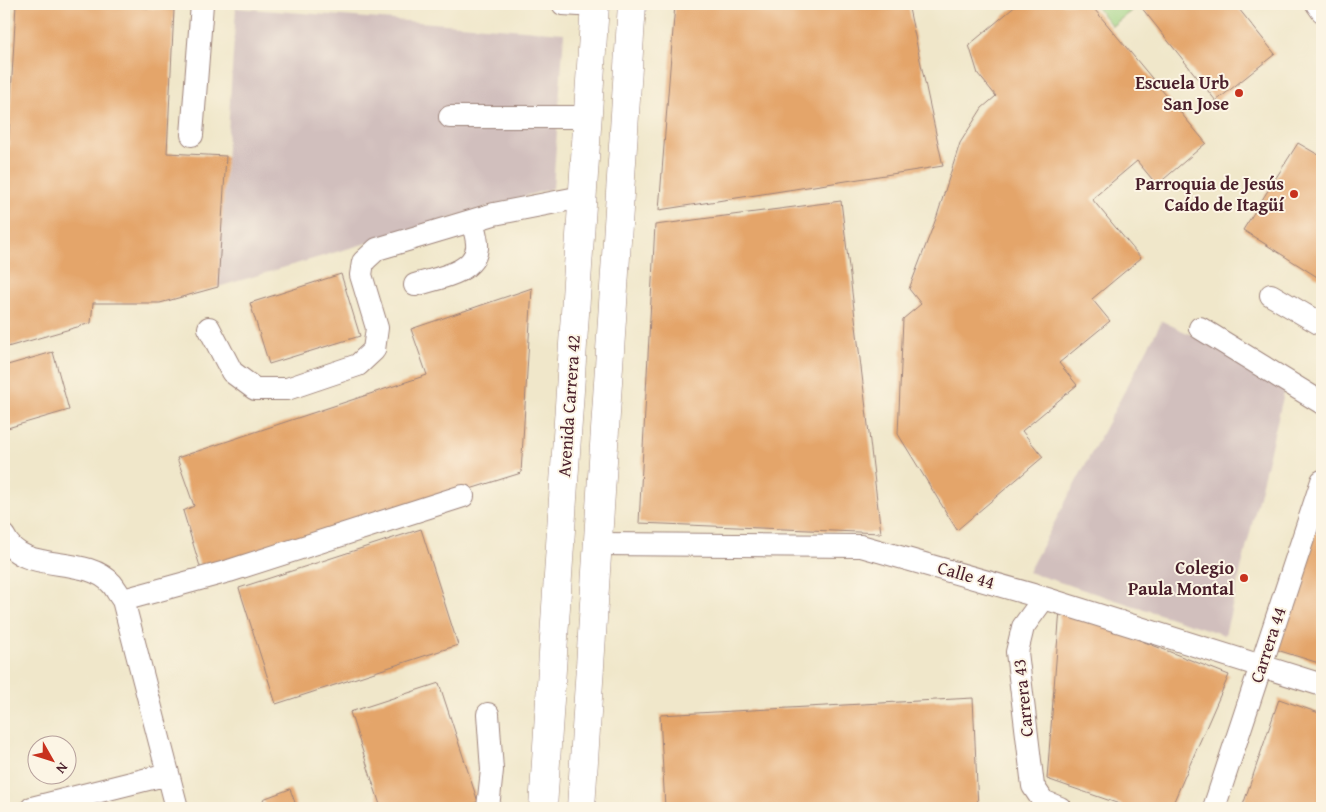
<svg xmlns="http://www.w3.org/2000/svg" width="1326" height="812" viewBox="0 0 1326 812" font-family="'Gentium Book Plus',serif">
<rect width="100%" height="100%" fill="#fcf5e5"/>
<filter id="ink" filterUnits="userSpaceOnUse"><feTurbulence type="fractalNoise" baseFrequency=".02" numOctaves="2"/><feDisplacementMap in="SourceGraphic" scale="10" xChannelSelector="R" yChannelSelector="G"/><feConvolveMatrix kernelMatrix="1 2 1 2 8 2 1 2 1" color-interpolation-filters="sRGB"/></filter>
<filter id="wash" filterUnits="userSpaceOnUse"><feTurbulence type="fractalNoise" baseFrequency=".0096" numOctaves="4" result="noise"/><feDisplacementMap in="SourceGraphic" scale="20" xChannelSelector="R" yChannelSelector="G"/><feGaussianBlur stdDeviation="1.12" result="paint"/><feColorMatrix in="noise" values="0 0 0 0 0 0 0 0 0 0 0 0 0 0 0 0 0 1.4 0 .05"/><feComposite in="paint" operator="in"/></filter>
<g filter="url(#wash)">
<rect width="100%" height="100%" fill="#f0e7ca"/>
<path fill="#d1bfbd" d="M 236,8 L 564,33 L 553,188 L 218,287 Z
M 1162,321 L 1287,381 L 1225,635 L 1028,572 Z"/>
<path fill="#a0d384" stroke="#757958" d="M 1094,4 L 1140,4 L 1112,26 Z"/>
<g id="blocks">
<path fill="#e4a56b" d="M 16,4 L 98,4 L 174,10 L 167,153 L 226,156 L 218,287 L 160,303 L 93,303 L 91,323 L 4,348 L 4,222 Z
M 675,4 L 908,4 L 943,166 L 659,210 Z
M 1018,4 L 1090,4 L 1206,143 L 1157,185 L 1137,161 L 1092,199 L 1141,258 L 1092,299 L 1110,321 L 1059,363 L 1077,385 L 1022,431 L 1043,457 L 957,530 L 898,434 L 903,319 L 921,304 L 909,289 L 937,216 L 960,143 L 982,108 L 996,96 L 978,74 L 969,45 Z
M 1145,4 L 1235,4 L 1275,54 L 1216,101 L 1141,7 Z
M 1298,143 L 1322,157 L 1322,280 L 1243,230 Z
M 841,201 L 881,533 L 639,523 L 655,225 Z
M 341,274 L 360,336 L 269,364 L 250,303 Z
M 532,288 L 521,473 L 202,573 L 183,511 L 194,506 L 177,458 L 427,375 L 411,329 Z
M 53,352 L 69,410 L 4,429 L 4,366 Z
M 1322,511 L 1322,664 L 1277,650 Z
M 421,529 L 458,645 L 276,704 L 239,588 Z
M 1060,609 L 1229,675 L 1171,808 L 1131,808 L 1047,779 Z
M 439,683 L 478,802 L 459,808 L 381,808 L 350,712 Z
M 973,698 L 978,808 L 665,808 L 660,715 Z
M 1279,699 L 1322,714 L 1322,808 L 1242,808 Z
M 290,789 L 297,808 L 267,808 L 263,799 Z"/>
</g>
</g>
<g filter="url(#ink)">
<use href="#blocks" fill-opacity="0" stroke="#9d837a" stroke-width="1"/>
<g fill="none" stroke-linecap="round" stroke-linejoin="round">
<g stroke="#9d837a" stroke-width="24">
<path id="minor" d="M 563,4 L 595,6
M 1317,4 L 1322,11
M 450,117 L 588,117
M 192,135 L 202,4
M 415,285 C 436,278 474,274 477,248 C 478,240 474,229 472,221
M 1271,295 L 1322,325
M 209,328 L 232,372 L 255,389 L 287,389 L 358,365 L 374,350 L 377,328 L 361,275 L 363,262 L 377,249 L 494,214 L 582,197
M 1200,328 L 1322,403
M 4,536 C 22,576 85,553 112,584 C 116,589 119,595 123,600 L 177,808
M 597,544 L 861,546 L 1044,598 L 1322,685
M 1044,598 L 1023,627 L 1017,652 L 1033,786 L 1043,801 L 1060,808
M 123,600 L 229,571 L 463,496
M 32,808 L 168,774
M 488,808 L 492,770 L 488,714
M 1214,808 L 1322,481"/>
</g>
<g stroke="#9d837a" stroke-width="29">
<path id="highway" d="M 543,808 L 595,4
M 581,808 L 632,4"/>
</g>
<use href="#minor" stroke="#fff" stroke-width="22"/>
<use href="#highway" stroke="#fff" stroke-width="28"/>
</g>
</g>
<g fill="#c8321e" stroke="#fcf5e5" stroke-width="2">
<circle cx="1239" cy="93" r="5"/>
<circle cx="1294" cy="194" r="5"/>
<circle cx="1244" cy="578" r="5"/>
</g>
<g text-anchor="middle" stroke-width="4" stroke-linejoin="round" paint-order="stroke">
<g font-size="18" font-weight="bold" fill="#4a1f2b" stroke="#fcf5e5" text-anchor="end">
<text x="1229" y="89">Escuela Urb<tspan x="1229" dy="21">San Jose</tspan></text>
<text x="1284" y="190">Parroquia de Jesús<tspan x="1284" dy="21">Caído de Itagüí</tspan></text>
<text x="1234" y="574">Colegio<tspan x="1234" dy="21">Paula Montal</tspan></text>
</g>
<g font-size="18" fill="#4a1f2b" stroke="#fcf5e5">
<text transform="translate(569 406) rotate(-86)" y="6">Avenida Carrera 42</text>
<text transform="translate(966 575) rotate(16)" y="6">Calle 44</text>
<text transform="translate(1268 645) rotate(-72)" y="6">Carrera 44</text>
<text transform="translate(1023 698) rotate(-96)" y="6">Carrera 43</text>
</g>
</g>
<rect width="1326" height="812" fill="none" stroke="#fcf5e5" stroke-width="20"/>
<g transform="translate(52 760) rotate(129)"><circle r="24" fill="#fcf5e5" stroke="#b59f9b"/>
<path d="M0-4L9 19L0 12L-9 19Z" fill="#c8321e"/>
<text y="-8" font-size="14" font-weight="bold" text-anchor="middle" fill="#4a1f2b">N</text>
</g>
</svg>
